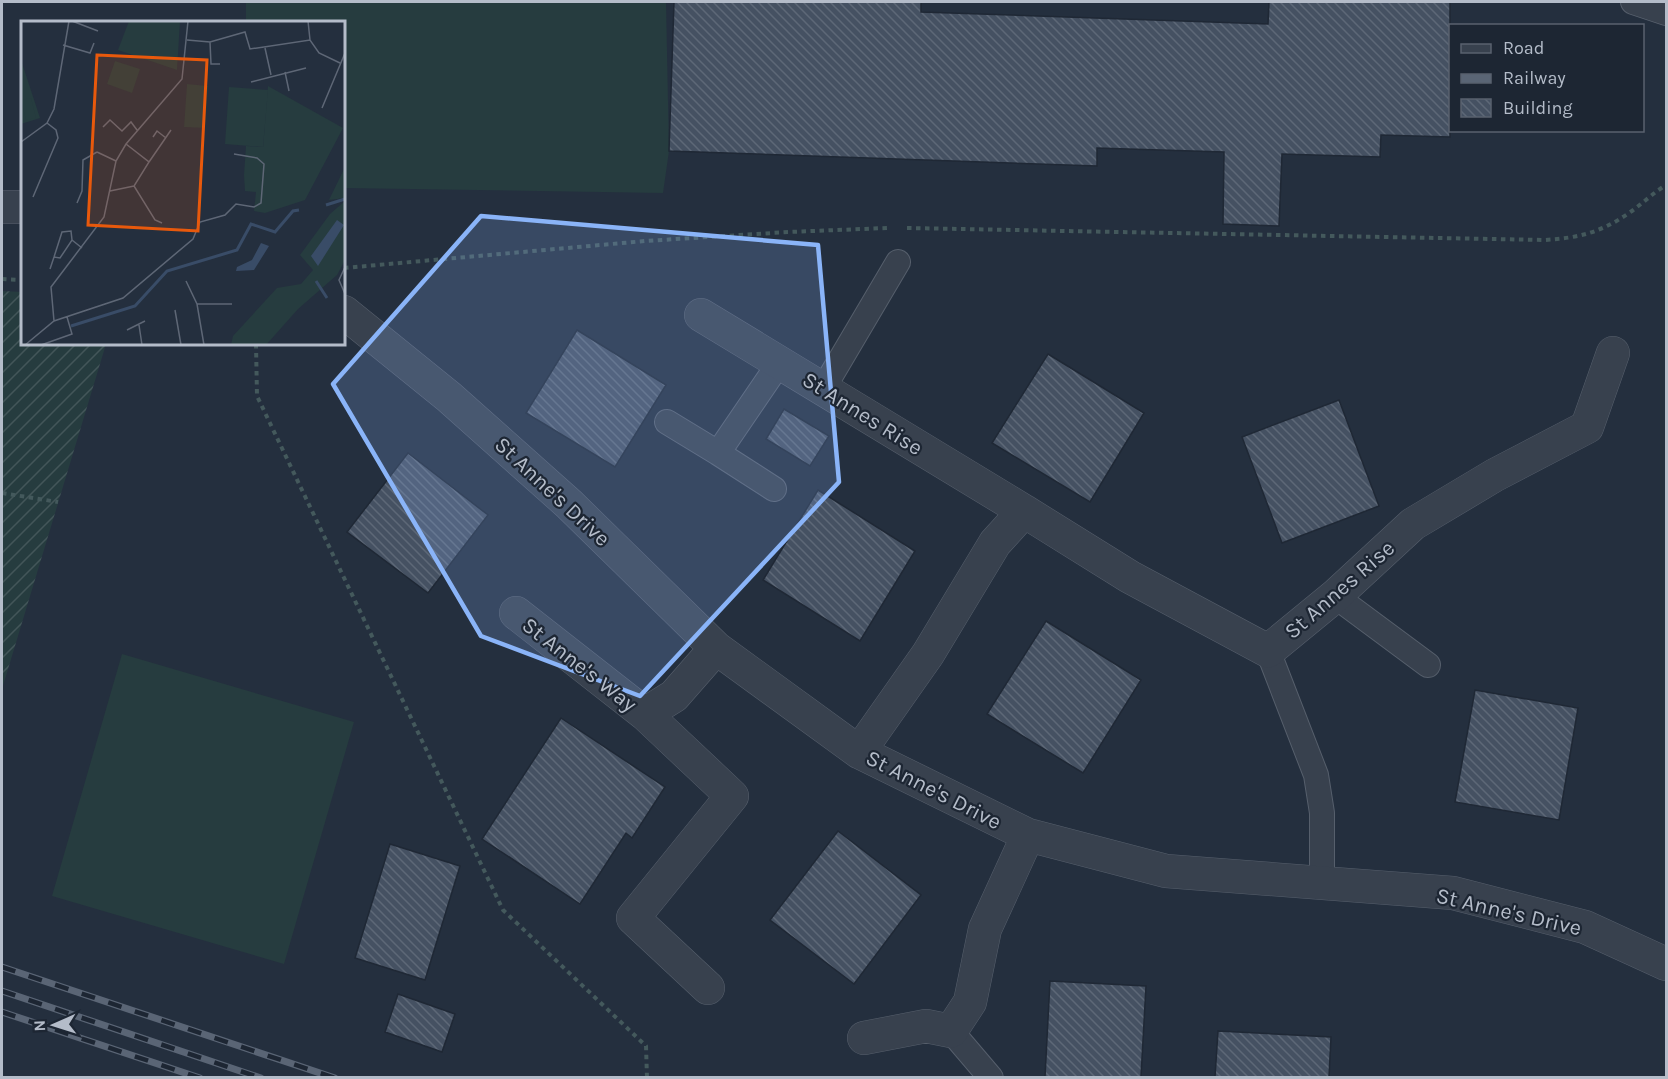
<svg xmlns="http://www.w3.org/2000/svg" width="1668" height="1079" viewBox="0 0 1668 1079" font-family="Karla,sans-serif">
<defs>
<pattern id="garden-furrows" width="10" height="10" patternUnits="userSpaceOnUse" patternTransform="scale(1.5)"><rect width="10" height="10" fill="#263c3f"/><path d="M-1 1l2-2M0 10L10 0M9 11l2-2" fill="none" stroke="#435659"/></pattern>
<pattern id="building-back-hatch" width="6" height="6" patternUnits="userSpaceOnUse" patternTransform="scale(1.5)"><rect width="6" height="6" fill="#455162"/><path d="M-1 5l2 2M0 0l6 6M5-1l2 2" fill="none" stroke="#5d6877"/></pattern>
</defs>
<rect width="100%" height="100%" fill="#242f3e"/>
<path fill="url(#garden-furrows)" d="M 2,291 L 22,292 L 22,344 L 106,344 L 2,689 Z"/>
<path fill="#263c3f" d="M 246,2 L 666,2 L 669,151 L 663,193 L 344,188 L 344,22 L 246,22 Z
M 122,654 L 354,722 L 284,964 L 52,896 Z"/>
<path fill="url(#building-back-hatch)" stroke="#1f2835" stroke-width="1.5" d="M 674,2 L 921,2 L 921,12 L 1268,24 L 1269,2 L 1450,2 L 1450,137 L 1381,135 L 1380,157 L 1282,154 L 1279,226 L 1223,224 L 1224,152 L 1097,148 L 1097,166 L 669,151 Z
M 577,330 L 666,385 L 615,467 L 526,413 Z
M 1048,354 L 1144,413 L 1090,502 L 992,443 Z
M 1339,400 L 1379,506 L 1282,543 L 1242,437 Z
M 784,409 L 829,436 L 810,466 L 766,439 Z
M 408,453 L 488,515 L 428,593 L 347,532 Z
M 818,490 L 915,551 L 860,641 L 763,580 Z
M 1046,621 L 1141,680 L 1083,773 L 987,714 Z
M 1475,690 L 1578,708 L 1559,820 L 1455,802 Z
M 561,718 L 665,787 L 632,838 L 626,833 L 580,904 L 482,839 Z
M 838,831 L 921,895 L 854,984 L 770,920 Z
M 390,844 L 460,866 L 425,980 L 355,958 Z
M 1050,981 L 1146,986 L 1141,1077 L 1045,1077 Z
M 398,994 L 455,1014 L 442,1052 L 385,1032 Z
M 1218,1031 L 1331,1037 L 1329,1077 L 1215,1077 Z"/>
<g fill="none" stroke-linecap="round" stroke-linejoin="round">
<g stroke="#565f6c" stroke-width="26">
<path id="lane" d="M 1633,2 L 1666,13
M 823,389 L 898,262
M 667,422 L 718,453
M 774,489 L 718,453 L 780,362
M 1335,596 L 1428,665
M 1268,651 L 1316,775 L 1322,813 L 1322,884
M 951,1031 L 991,1078"/>
</g>
<g stroke="#565f6c" stroke-width="34">
<path id="street" d="M 2,207 L 22,207
M 344,312 L 449,397 L 569,504 L 716,648 L 859,752 L 1028,835 L 1166,871 L 1453,893 L 1585,927 L 1666,964
M 701,315 L 1024,511
M 516,613 L 645,714
M 859,752 L 928,654 L 995,543 L 1024,511 L 1130,577 L 1268,651 L 1335,596 L 1413,524 L 1495,475 L 1587,427 L 1613,353
M 708,988 L 633,918 L 732,796 L 645,714 L 674,696 L 716,648
M 864,1038 L 926,1026 L 951,1031 L 970,1002 L 985,929 L 1028,835"/>
</g>
<path stroke="#44595c" stroke-width="4" stroke-dasharray="4.5 4.5" stroke-linecap="butt" d="M 907,228 L 1544,240 C 1578,238 1600,233 1629,213 C 1642,204 1653,193 1666,185
M 344,268 L 645,241 L 788,232 L 887,228
M 2,279 L 22,280
M 256,344 L 257,396 L 503,910 L 646,1046 L 647,1078
M 2,493 L 58,502"/>
<use href="#lane" stroke="#38414e" stroke-width="24"/>
<use href="#street" stroke="#38414e" stroke-width="33"/>
<g stroke="#5a6575" stroke-width="7">
<path id="rail" d="M 2,967 L 335,1078
M 2,991 L 261,1078
M 2,1012 L 200,1078"/>
</g>
<use href="#rail" stroke="#1d2633" stroke-width="4.5" stroke-dasharray="14" stroke-linecap="butt"/>
</g>
<path fill="#8ab4f8" fill-opacity="0.2" stroke="#8ab4f8" stroke-width="4.5" stroke-linejoin="round" d="M 481,216 L 818,245 L 839,482 L 640,696 L 481,636 L 333,384 Z"/>
<g text-anchor="middle" stroke-width="4.5" stroke-linejoin="round" paint-order="stroke">
<g font-size="22" fill="#b4bcc9" stroke="#1d2633">
<text transform="translate(863 413) rotate(32)" y="8">St Annes Rise</text>
<text transform="translate(553 491) rotate(43)" y="8">St Anne's Drive</text>
<text transform="translate(1339 589) rotate(-41)" y="8">St Annes Rise</text>
<text transform="translate(580 664) rotate(38)" y="8">St Anne's Way</text>
<text transform="translate(934 789) rotate(27)" y="8">St Anne's Drive</text>
<text transform="translate(1509 911) rotate(13)" y="8">St Anne's Drive</text>
</g>
</g>
<g transform="translate(21 21)">
<rect width="324" height="324" fill="#242f3e"/>
<path d="M 0,39 L 19,97 L 0,103 ZM 247,65 L 322,107 L 284,179 L 244,192 L 233,190 L 235,171 L 224,170 L 223,154 L 225,125 L 242,126 ZM 324,146 L 324,177 L 308,179 ZM 324,180 L 324,239 L 316,254 L 277,288 L 245,324 L 210,324 L 212,315 L 256,267 L 280,263 L 292,249 L 279,234 L 309,193 Z" fill="#263c3f"/>
<path d="M 108,0 L 159,0 L 156,49 L 97,29 Z" fill="#263c3f"/>
<path d="M 94,40 L 119,48 L 111,72 L 86,63 ZM 166,63 L 187,65 L 184,107 L 163,106 ZM 208,66 L 247,69 L 242,126 L 204,123 ZM 10,77 L 15,97 L 5,99 L 0,79 Z" fill="#263c3f"/>
<path d="M 316,199 L 323,204 L 297,245 L 290,235 ZM 240,222 L 248,225 L 233,249 L 215,250 L 216,246 L 231,239 Z" fill="#394c67"/>
<path fill="none" stroke="#394c67" stroke-width="3" d="M 305,184 L 324,178M 295,260 L 306,277M 50,305 L 114,285 L 146,250 L 216,229 L 230,203 L 254,211 L 272,190 L 278,189"/>
<path fill="none" stroke="#5e6776" stroke-width="1.5" d="M 51,0 L 77,10M 287,0 L 289,19M 166,19 L 189,21 L 224,11 L 229,28 L 289,19 L 298,32 L 319,42M 189,21 L 190,43 L 199,43M 42,24 L 69,32 L 73,22M 244,27 L 250,54M 264,51 L 268,70M 230,61 L 285,47M 301,87 L 324,32M 82,106 L 89,99 L 101,110 L 110,101 L 116,109M 132,116 L 136,110 L 145,117M 0,121 L 26,102 L 33,88 L 48,0M 105,123 L 128,141 L 113,165 L 134,199 L 141,202M 76,131 L 95,140M 128,141 L 150,109M 89,170 L 113,165M 12,176 L 37,117 L 35,109 L 26,102M 56,182 L 61,170 L 62,139 L 76,131M 33,236 L 41,211 L 50,210 L 51,219M 324,246 L 318,259 L 324,273M 29,248 L 33,236 L 39,237 L 51,219 L 61,227M 165,260 L 176,283 L 183,324M 176,283 L 211,283M 154,289 L 160,324M 33,300 L 30,266 L 83,196 L 95,140 L 105,123 L 161,58 L 167,0M 118,304 L 121,324M 106,309 L 124,300M 4,324 L 33,300 L 102,277 L 172,218 L 179,201 L 204,194 L 215,183 L 233,186 L 240,182 L 243,143 L 236,137 L 213,133M 20,324 L 51,313 L 46,296"/>
<path fill="#e8590c" fill-opacity="0.15" stroke="#e8590c" stroke-width="3" d="M 76,34 L 186,39 L 177,210 L 67,204 Z"/>
<rect width="324" height="324" fill="none" stroke="#b4bcc9" stroke-width="3"/>
</g>
<rect width="1668" height="1079" fill="none" stroke="#b4bcc9" stroke-width="6"/>
<rect x="1449" y="24" width="195" height="108" fill="#1d2633" stroke="#59626f" stroke-width="1.5"/>
<rect x="1461" y="44" width="30" height="9" fill="#38414e" stroke="#59626f" stroke-width="1.5"/>
<text x="1503" y="54" font-size="18" fill="#b4bcc9">Road</text>
<rect x="1461" y="74" width="30" height="9" fill="#5a6575" stroke="#59626f" stroke-width="1.5"/>
<text x="1503" y="84" font-size="18" fill="#b4bcc9">Railway</text>
<rect x="1461" y="99" width="30" height="18" fill="url(#building-back-hatch)" stroke="#59626f" stroke-width="1.5"/>
<text x="1503" y="114" font-size="18" fill="#b4bcc9">Building</text>
<g transform="translate(54 1025) rotate(267)" stroke="#1d2633" stroke-width="4.5" paint-order="stroke">
<path d="M0-4.5L10 22L0 15L-10 22Z" fill="#b4bcc9"/>
<text y="-9" font-size="16" font-weight="bold" text-anchor="middle" fill="#b4bcc9">N</text>
</g>
</svg>
